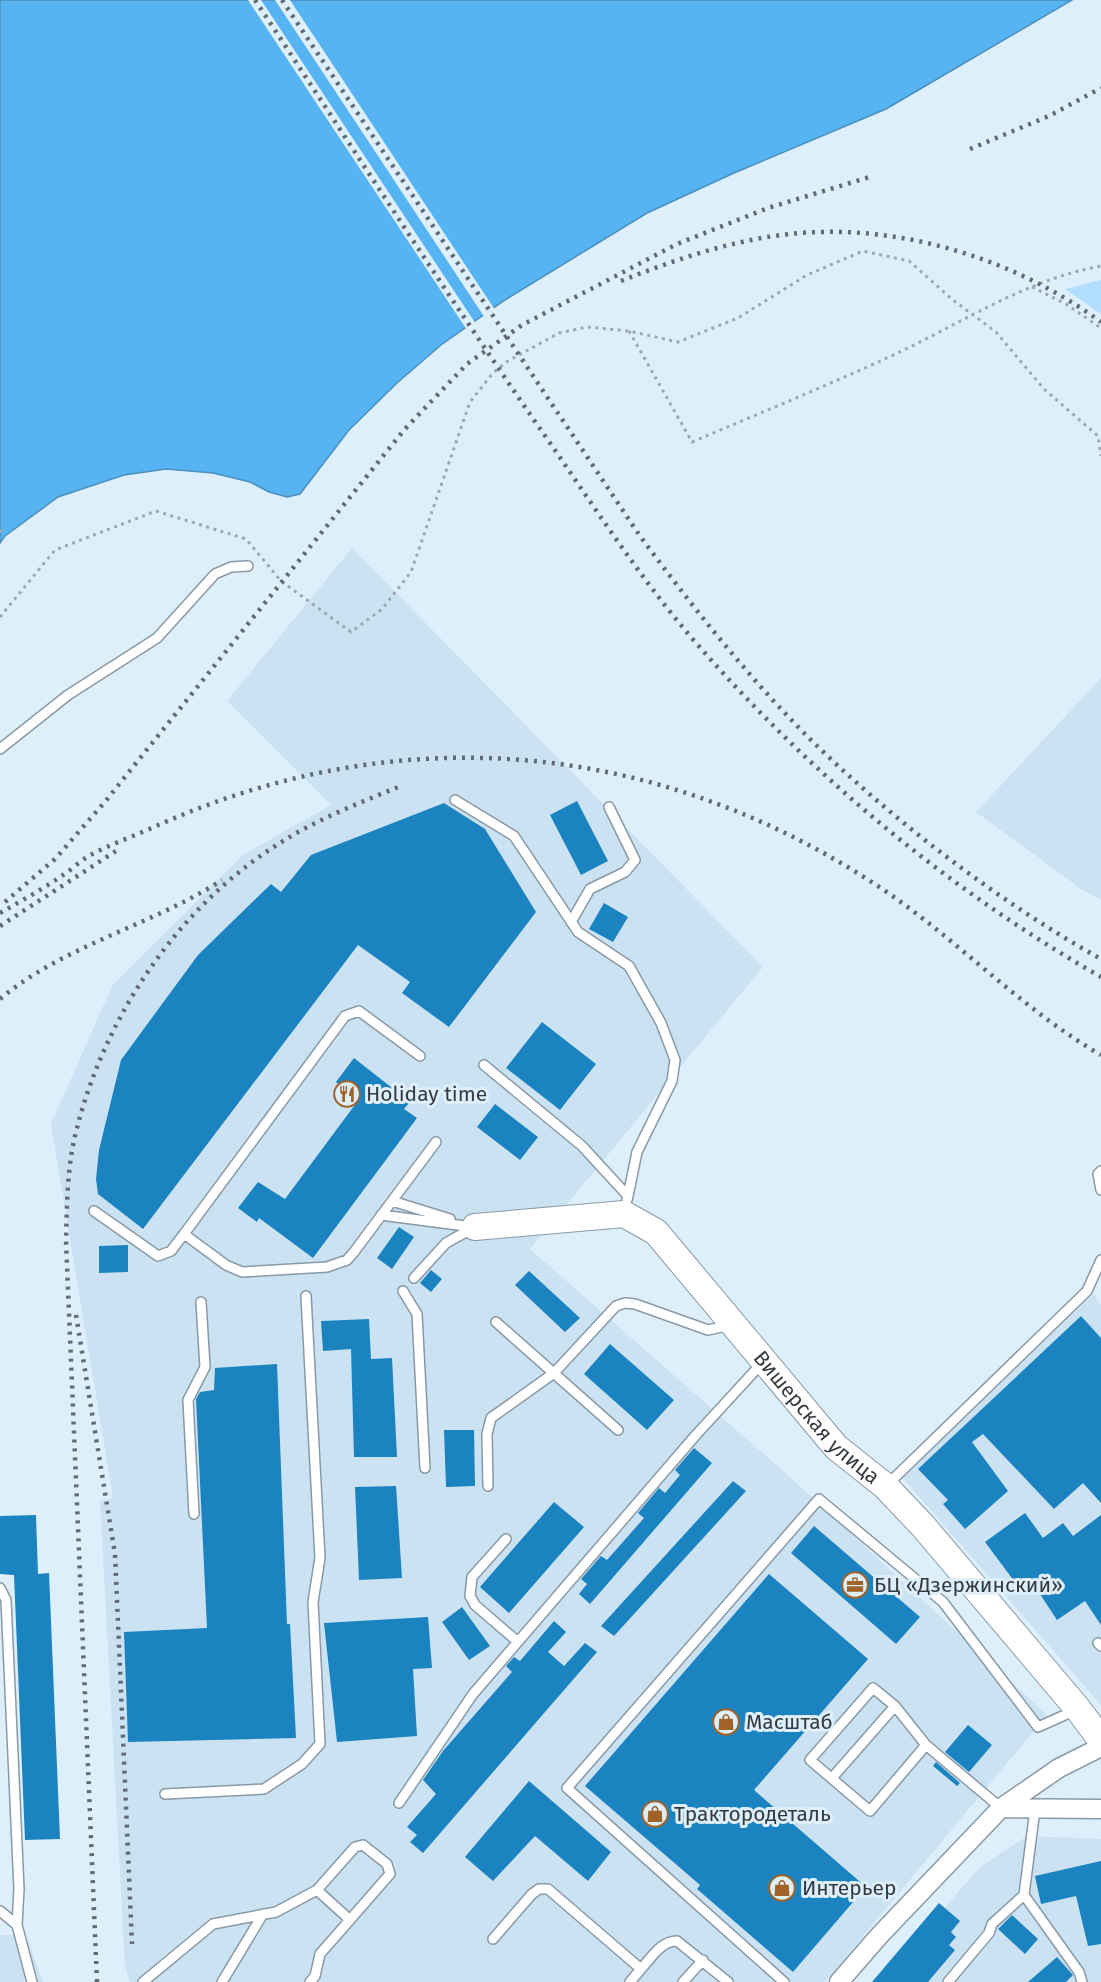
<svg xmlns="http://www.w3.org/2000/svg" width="1101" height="1982" viewBox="0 0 1101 1982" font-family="'Fira Sans',sans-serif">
<rect width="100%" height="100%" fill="#deeffc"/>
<path fill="#cbe2f3" d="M 352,548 L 763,967 L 530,1249 L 791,1478 L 1047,1715 L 825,1982 L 130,1982 L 125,1967 L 100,1501 L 113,1498 L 51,1124 L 112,986 L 243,855 L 331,805 L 227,701 Z
M 1101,678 L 1101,900 L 1081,889 L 976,812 Z
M 1094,1294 L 1101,1305 L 1101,1705 L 900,1475 Z
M 1027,1836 L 1101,1839 L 1101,1982 L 880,1982 L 980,1867 Z
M 0,1935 L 22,1935 L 27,1938 L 43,1982 L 0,1982 Z"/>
<path fill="#b1ddfe" d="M 1101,280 L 1101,314 L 1065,289 Z"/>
<path fill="#56b4f2" stroke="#4c8fbc" stroke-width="1.5" d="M 0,0 L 1072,0 L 886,109 L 734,173 L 647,213 L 505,300 L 441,345 L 397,383 L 349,430 L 300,494 L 287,497 L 269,492 L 250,482 L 213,473 L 166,469 L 124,475 L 58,497 L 5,536 L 0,543 Z"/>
<path fill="#deeffc" d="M 248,0 L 261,0 L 476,324 L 467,330 Z
M 275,0 L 290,0 L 495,310 L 485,318 Z"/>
<path fill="#1b83bf" d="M 577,801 L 608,861 L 581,875 L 550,815 Z
M 444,803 L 485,829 L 536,912 L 449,1027 L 402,993 L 410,982 L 358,945 L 143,1229 L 98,1194 L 96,1179 L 99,1150 L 121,1060 L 198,955 L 271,884 L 281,892 L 311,855 Z
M 604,903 L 628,917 L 613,942 L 589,929 Z
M 542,1022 L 596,1064 L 560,1110 L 506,1068 Z
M 354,1058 L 410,1102 L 404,1109 L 417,1118 L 313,1258 L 259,1218 L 257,1222 L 238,1208 L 258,1182 L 285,1199 L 357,1102 L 336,1082 Z
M 495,1104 L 538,1137 L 520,1160 L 477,1127 Z
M 399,1227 L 414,1237 L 392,1269 L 377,1258 Z
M 128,1245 L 128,1272 L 99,1273 L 99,1246 Z
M 431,1270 L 442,1279 L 431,1292 L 420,1283 Z
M 529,1271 L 580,1318 L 565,1332 L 515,1285 Z
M 1081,1316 L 1101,1338 L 1101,1503 L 1083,1483 L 1054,1509 L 983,1434 L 972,1442 L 1008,1491 L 965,1529 L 943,1504 L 948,1500 L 918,1469 Z
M 369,1319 L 371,1359 L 392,1358 L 397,1457 L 354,1457 L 351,1349 L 323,1351 L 321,1321 Z
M 610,1344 L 674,1400 L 647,1430 L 584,1374 Z
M 277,1364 L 287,1624 L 290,1624 L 296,1738 L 128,1742 L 124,1632 L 207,1628 L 196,1399 L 200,1392 L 214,1390 L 215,1368 Z
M 444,1430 L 474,1430 L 475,1486 L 446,1487 Z
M 694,1448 L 712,1463 L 590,1604 L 579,1594 L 587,1584 L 581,1579 L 601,1556 L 607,1560 L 644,1518 L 638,1513 L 659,1488 L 665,1493 L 680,1475 L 675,1470 Z
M 733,1481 L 746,1491 L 614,1636 L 601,1626 Z
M 396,1486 L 402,1578 L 359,1580 L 355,1487 Z
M 554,1502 L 584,1527 L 509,1613 L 480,1587 Z
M 1025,1513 L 1043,1538 L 1063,1523 L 1073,1536 L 1101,1515 L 1101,1625 L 1085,1601 L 1057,1620 L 1034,1585 L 1023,1593 L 985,1542 Z
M 36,1515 L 38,1574 L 49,1573 L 60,1839 L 25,1840 L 14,1575 L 0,1574 L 0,1516 Z
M 814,1526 L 920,1617 L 896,1644 L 791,1553 Z
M 769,1574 L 868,1659 L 754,1790 L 866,1887 L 793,1972 L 697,1889 L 700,1885 L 585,1786 Z
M 462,1607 L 490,1646 L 469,1660 L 442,1622 Z
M 428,1617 L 432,1668 L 413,1669 L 417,1736 L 337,1742 L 324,1623 Z
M 554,1621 L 566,1632 L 548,1652 L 564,1666 L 585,1643 L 597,1652 L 423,1853 L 410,1842 L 417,1835 L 407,1827 L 436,1794 L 423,1780 L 443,1751 L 512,1672 L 506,1666 L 514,1657 L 520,1661 Z
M 968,1725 L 992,1745 L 969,1772 L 945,1752 Z
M 936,1762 L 960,1783 L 957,1786 L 933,1766 Z
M 529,1781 L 611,1852 L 588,1881 L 535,1836 L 493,1881 L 465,1857 Z
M 1101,1861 L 1101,1944 L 1088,1946 L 1076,1896 L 1041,1904 L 1035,1876 Z
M 939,1903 L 960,1921 L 951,1932 L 956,1937 L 949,1945 L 955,1950 L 928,1982 L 872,1982 Z
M 1012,1915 L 1038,1939 L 1025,1954 L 998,1929 Z
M 1057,1957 L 1073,1975 L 1066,1982 L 1028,1982 Z"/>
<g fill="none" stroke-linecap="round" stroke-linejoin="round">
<g stroke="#8999a5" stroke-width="12">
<path id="lane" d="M 0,749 L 68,695 L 157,638 L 215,574 L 231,567 L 248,566
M 455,800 L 514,836 L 578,932 L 629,966 L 661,1023 L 675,1060 L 672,1081 L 637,1152 L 628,1196
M 571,922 L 590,889 L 625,872 L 635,860 L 609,807
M 420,1056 L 359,1011 L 345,1016 L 184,1234 L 226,1265 L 242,1272 L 327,1267 L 347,1260 L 354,1252 L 436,1142
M 484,1065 L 582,1146 L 628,1196 L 627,1200
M 1101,1171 L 1098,1174 L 1101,1190
M 392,1201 L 450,1219
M 94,1211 L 158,1256 L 171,1251 L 184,1234
M 381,1215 L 473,1227
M 414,1278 L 446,1243 L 473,1228
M 403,1291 L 417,1314 L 425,1468
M 496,1322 L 618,1430
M 887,1485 L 1087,1291 L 1101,1260
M 488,1486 L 487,1434 L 491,1418 L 554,1373 L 616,1306 L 625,1303 L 635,1304 L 708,1330 L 731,1325
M 194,1514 L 188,1400 L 205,1367 L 201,1302
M 506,1539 L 472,1577 L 470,1596 L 475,1605 L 518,1642
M 0,1588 L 6,1600 L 19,1889 L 17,1925
M 1098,1643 L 1101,1646
M 926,1745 L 870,1811 L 810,1760 L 873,1688 L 895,1706 L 926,1745 L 1001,1808
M 832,1778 L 895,1706
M 165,1794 L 264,1789 L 302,1764 L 320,1744 L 313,1602 L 320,1558 L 306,1296
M 399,1803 L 473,1694 L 695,1436 L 762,1363
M 1035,1809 L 1024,1895 L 1079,1972 L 1082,1982
M 317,1890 L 350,1920
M 0,1911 L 17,1925 L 32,1982
M 493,1939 L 532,1894 L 539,1889 L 548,1889 L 641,1969 C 652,1957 661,1941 677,1941 L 728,1982
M 143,1982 L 213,1924 L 276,1912 L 317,1890 L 355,1847 L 363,1845 L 387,1864 L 390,1874 L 320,1954 L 315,1976 L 310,1982
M 222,1982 L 263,1914
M 630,1982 L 641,1969
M 683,1982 L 703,1960
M 784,1982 L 567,1788 L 819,1499 L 943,1602 L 1038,1727 L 1076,1710
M 948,1982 L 989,1933 L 992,1924 L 1024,1895"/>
</g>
<g stroke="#8999a5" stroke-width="21">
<path id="street" d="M 1001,1808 L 1101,1809
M 839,1982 L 879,1936 L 1001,1808 L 1059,1768 L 1101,1747"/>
</g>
<g stroke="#8999a5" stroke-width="28">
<g id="secondary">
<path id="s1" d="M 475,1227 L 624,1214 L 656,1232 L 836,1447 L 885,1486 L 923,1526 L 1078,1709 L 1101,1740"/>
</g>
</g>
<path stroke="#9ca9b3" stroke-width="3" stroke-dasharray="3 4.5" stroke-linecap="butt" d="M 1032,287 L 1066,304 L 1101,328
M 629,331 L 692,442 C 758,414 824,387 889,357 C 959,325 1024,280 1101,266
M 0,530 L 5,536
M 0,617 L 55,550 L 156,511 L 246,539 L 281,581 L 351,632 L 382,609 L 411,572 L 470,402 L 493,373 L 508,361 L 559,333 L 587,327 L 629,331 L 678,342 L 738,318 L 807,275 L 863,251 L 909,261 L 953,300 L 996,332 L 1044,389 L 1098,436 L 1101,456"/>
<use href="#lane" stroke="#fff" stroke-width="9"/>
<use href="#street" stroke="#fff" stroke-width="18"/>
<use href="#secondary" stroke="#fff" stroke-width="26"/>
<path stroke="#626b73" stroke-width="4.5" stroke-dasharray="3 6" stroke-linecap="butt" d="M 255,0 C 353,148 448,297 550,443 C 597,511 642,581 697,644 C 812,776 949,890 1101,977
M 282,0 L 640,536 C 691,605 745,673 805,734 C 888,817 999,902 1101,959
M 970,149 L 1049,116 L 1101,88
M 621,281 C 684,256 750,234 819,232 C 918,229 1022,264 1101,322
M 5,902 L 55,859 L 104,803 L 404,430 L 467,364 L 522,325 L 677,244 L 768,208 L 873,176
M 0,913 C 21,901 43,889 63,875 C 71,870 79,862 87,857 C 108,845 132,837 154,827 C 393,719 646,738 867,879 C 950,931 1016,1006 1101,1055
M 0,926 L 116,851
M 0,999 C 66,944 151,926 222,880
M 76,1315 L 115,1554 L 132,1944
M 97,1982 L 66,1241 C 67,1203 67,1164 77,1128 C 106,1014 180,905 280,843 C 317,819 362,802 403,785"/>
</g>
<defs>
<g id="restaurant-ring" transform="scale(1.35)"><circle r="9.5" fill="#deeffc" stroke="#a16328" stroke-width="1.5"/><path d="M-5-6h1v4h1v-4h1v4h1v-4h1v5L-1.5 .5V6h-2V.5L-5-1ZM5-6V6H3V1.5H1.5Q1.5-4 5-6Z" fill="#a16328"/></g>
<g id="office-ring" transform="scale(1.35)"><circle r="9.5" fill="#deeffc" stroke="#a16328" stroke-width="1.5"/><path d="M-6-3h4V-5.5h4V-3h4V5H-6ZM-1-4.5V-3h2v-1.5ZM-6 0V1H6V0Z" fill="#a16328"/></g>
<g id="shop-ring" transform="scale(1.35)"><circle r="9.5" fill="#deeffc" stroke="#a16328" stroke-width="1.5"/><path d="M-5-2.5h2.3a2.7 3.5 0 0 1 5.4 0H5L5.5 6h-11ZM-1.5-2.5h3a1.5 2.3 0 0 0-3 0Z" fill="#a16328"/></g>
</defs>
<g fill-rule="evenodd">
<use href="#restaurant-ring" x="347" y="1094"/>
<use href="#office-ring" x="855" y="1585"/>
<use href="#shop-ring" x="726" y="1722"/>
<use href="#shop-ring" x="655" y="1814"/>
<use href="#shop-ring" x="782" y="1888"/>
</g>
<g text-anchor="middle" stroke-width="6" stroke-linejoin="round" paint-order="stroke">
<g font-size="21" fill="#343a3f" stroke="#deeffc" text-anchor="start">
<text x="366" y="1101">Holiday time</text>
<text x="874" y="1592">БЦ «Дзержинский»</text>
<text x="746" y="1729">Масштаб</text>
<text x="674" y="1821">Трактородеталь</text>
<text x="802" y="1895">Интерьер</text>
</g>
<g font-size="21" fill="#343a3f" stroke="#deeffc">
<text dy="7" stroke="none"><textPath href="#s1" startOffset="432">Вишерская улица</textPath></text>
</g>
</g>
</svg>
